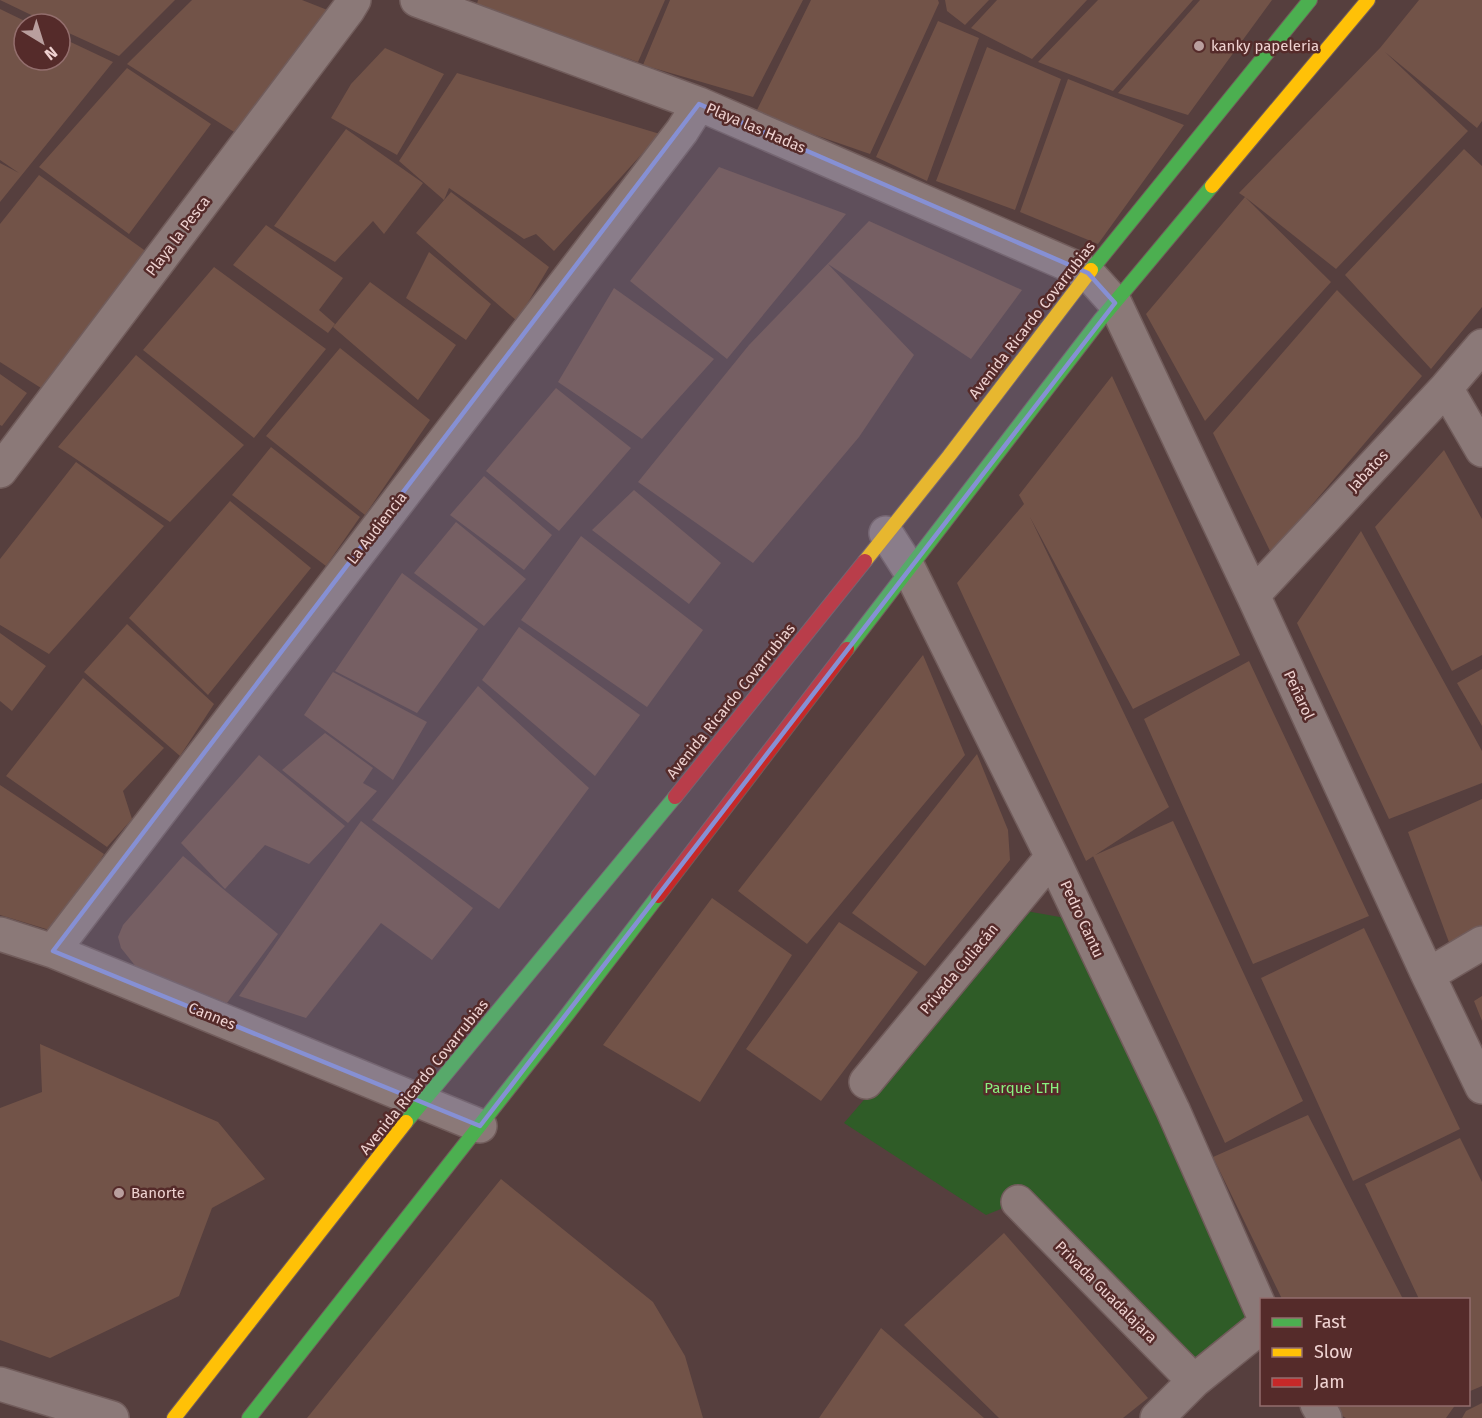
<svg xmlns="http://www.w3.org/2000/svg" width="1482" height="1418" viewBox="0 0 1482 1418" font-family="'Fira Sans',sans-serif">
<rect width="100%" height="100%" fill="#563f3e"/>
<path fill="#2f5c27" d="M 1026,911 L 1071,919 L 1261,1316 L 1194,1381 L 1018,1202 L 986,1215 L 844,1123 Z"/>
<path fill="#725348" d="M 0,0 L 175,0 L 119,56 L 60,29 L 60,24 L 50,24 Z
M 192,0 L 302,0 L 330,11 L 242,137 L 127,64 Z
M 478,0 L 665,0 L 638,62 L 476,7 Z
M 670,0 L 803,0 L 753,97 L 643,65 Z
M 811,0 L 938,0 L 939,3 L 870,154 L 755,114 Z
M 945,0 L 989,0 L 965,25 L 947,11 Z
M 997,0 L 1087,0 L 1032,59 L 971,28 Z
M 1098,0 L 1193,0 L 1113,91 L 1038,62 Z
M 1200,0 L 1272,0 L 1188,115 L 1118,93 Z
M 1419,0 L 1482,0 L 1482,121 L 1477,128 L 1385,52 L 1468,131 L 1336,269 L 1245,197 L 1331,282 L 1205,421 L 1146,314 L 1245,197 L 1239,193 L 1380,48 Z
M 0,9 L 31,24 L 24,24 L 24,60 L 60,60 L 60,37 L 113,62 L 0,202 L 0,163 L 19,173 L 0,160 Z
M 938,21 L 979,38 L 927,181 L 876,157 Z
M 987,47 L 1061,79 L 1015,210 L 936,181 Z
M 385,48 L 444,74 L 397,155 L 331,118 L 351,84 Z
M 127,68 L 211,124 L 129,234 L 39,167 Z
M 457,73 L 660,134 L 554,251 L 536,234 L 524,239 L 449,188 L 444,200 L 399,161 Z
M 1068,79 L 1184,125 L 1098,244 L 1020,212 Z
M 346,129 L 423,183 L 384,234 L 373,221 L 335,262 L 274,226 Z
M 1464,149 L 1482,166 L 1482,307 L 1431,369 L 1345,275 Z
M 719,167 L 846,214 L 727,359 L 630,281 Z
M 39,175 L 147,252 L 41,388 L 0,362 L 0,224 Z
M 451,192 L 549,267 L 517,321 L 416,233 Z
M 869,221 L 1022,290 L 971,359 L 828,264 L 914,355 L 859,437 L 753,563 L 638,482 L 749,345 Z
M 266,225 L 343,278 L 319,310 L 335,324 L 328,333 L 233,265 Z
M 429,252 L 491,304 L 466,340 L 406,298 Z
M 214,267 L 326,349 L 254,438 L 143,350 Z
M 370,282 L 456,345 L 418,400 L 333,327 Z
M 614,288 L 714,359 L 642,439 L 558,382 Z
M 1337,290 L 1422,376 L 1271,553 L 1213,433 Z
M 340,348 L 430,420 L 365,515 L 266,436 Z
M 136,355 L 244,445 L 170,522 L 58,447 Z
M 0,374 L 27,393 L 2,426 L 0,425 Z
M 1112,376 L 1240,655 L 1133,709 L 1030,517 L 1169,807 L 1086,861 L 957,583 L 1024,504 L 1019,495 Z
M 556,388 L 631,448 L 559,531 L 486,471 Z
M 271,447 L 360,517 L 326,566 L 232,495 Z
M 1444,450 L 1482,519 L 1482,655 L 1452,671 L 1375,527 Z
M 76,462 L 164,526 L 49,654 L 0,625 L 0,559 Z
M 484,476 L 552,535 L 524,570 L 450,515 Z
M 634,490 L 721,563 L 689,604 L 592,530 Z
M 230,501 L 311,568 L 208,695 L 129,618 Z
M 456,522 L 526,579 L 484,626 L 414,573 Z
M 1361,531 L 1482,751 L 1482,783 L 1389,819 L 1297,623 Z
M 581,536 L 703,630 L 647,707 L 521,620 Z
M 402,573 L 478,629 L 417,713 L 335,671 Z
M 127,624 L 214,704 L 180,756 L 84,672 Z
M 519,627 L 640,715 L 595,776 L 482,680 Z
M 0,633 L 46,666 L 12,711 L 0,701 Z
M 923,655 L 965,755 L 807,944 L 738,891 Z
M 1249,661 L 1369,916 L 1253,964 L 1144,719 Z
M 1482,669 L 1482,726 L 1457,683 Z
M 333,672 L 427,722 L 393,780 L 304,715 Z
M 83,678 L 164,748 L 123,791 L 132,819 L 107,847 L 6,776 Z
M 478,686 L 589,788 L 499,909 L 372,820 Z
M 325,733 L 373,768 L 363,783 L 377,791 L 348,823 L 282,770 Z
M 977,754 L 1008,830 L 1010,860 L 925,966 L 852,913 Z
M 259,755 L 345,826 L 309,864 L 265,845 L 225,889 L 181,843 Z
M 0,785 L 104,854 L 56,932 L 0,915 Z
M 1482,799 L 1482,927 L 1450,945 L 1408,832 Z
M 361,821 L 473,908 L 432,960 L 381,923 L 306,1018 L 239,996 Z
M 1173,821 L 1303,1101 L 1225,1143 L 1093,856 Z
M 183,856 L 278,934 L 227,1003 L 137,968 L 121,948 L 118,937 L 123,925 Z
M 712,898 L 792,955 L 700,1102 L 603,1045 Z
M 839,922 L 918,972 L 821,1101 L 746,1049 Z
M 1364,928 L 1460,1129 L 1353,1181 L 1261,978 Z
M 1482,996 L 1482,1021 L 1474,1001 Z
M 40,1044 L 218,1122 L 265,1179 L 212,1208 L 179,1296 L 50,1358 L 0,1340 L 0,1108 L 42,1092 Z
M 1308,1115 L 1403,1299 L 1282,1299 L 1213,1157 Z
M 1460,1138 L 1482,1182 L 1482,1386 L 1468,1392 L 1468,1299 L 1419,1299 L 1365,1184 Z
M 501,1179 L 653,1302 L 685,1356 L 703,1418 L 307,1418 Z
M 1004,1233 L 1148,1398 L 1123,1418 L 999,1418 L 904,1325 Z
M 881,1328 L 984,1418 L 819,1418 Z
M 1482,1403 L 1482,1418 L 1462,1418 L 1466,1411 Z
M 1333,1404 L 1456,1404 L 1446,1418 L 1346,1418 L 1337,1413 Z"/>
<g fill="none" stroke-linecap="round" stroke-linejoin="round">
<g stroke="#715c5b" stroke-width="36">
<path id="street" d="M 417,0 L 699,104 L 1088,273 L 1115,303 L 1253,595 L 1428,975 L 1482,1087
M 1446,388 L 1482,450
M 0,471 L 348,10 L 354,0
M 886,533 L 909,569 L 1052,857 L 1173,1110 L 1262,1312
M 1253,595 L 1446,388 L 1482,346
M 0,934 L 53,951 L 480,1126
M 53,951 L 682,131 L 699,104
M 1428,975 L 1482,943
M 866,1082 L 1052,857
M 1018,1202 L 1194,1381
M 0,1384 L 112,1418
M 1317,1404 L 1325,1418
M 1157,1418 L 1194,1381 L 1262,1326"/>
</g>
<g stroke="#715c5b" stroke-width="16">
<path id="fast" d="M 1091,270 L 1310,0
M 847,649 L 1100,320 L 1212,186
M 406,1122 L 675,797
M 249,1418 L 566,1016 L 658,896"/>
</g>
<g stroke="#715c5b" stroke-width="16">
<path id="slow" d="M 1212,186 L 1368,0
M 865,561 L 949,456 L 1091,270
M 174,1418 L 406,1122"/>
</g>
<g stroke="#715c5b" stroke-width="16">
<path id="jam" d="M 675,797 L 865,561
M 658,896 L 847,649"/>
</g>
<use href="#street" stroke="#8b7978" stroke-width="33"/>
<use href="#fast" stroke="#4caf50" stroke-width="14"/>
<use href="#slow" stroke="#ffc107" stroke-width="14"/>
<use href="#jam" stroke="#c62828" stroke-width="14"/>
</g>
<path fill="#8690d4" fill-opacity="0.2" stroke="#8690d4" stroke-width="4.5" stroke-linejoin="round" d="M 699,104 L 1088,273 L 1115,303 L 480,1126 L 53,951 Z"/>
<g fill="#b99f9e" stroke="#552b2a" stroke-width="2">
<circle cx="1199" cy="46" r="6"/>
<circle cx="119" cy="1193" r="6"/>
</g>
<g text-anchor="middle" stroke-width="5" stroke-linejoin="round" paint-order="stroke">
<g font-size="15" fill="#efd2d1" stroke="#552b2a" text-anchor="start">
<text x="1211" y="51">kanky papeleria</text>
<text x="131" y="1198">Banorte</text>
</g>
<g font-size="15" fill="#efd2d1" stroke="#552b2a">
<text transform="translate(756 128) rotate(23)" y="5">Playa las Hadas</text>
<text transform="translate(178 236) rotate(-53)" y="5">Playa la Pesca</text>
<text transform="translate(1032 320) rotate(-52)" y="5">Avenida Ricardo Covarrubias</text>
<text transform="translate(1368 471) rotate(-47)" y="5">Jabatos</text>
<text transform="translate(377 528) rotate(-52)" y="5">La Audiencia</text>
<text transform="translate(1299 695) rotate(65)" y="5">Peñarol</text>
<text transform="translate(731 701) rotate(-51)" y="5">Avenida Ricardo Covarrubias</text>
<text transform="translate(1082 919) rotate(65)" y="5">Pedro Cantu</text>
<text transform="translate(959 969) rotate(-50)" y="5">Privada Culiacán</text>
<text transform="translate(212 1016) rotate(22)" y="5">Cannes</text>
<text transform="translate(424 1077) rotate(-51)" y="5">Avenida Ricardo Covarrubias</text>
<text transform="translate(1106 1292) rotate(45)" y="5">Privada Guadalajara</text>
</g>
<g font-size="15" fill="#89f17e" stroke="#552b2a">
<text x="1022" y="1093">Parque LTH</text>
</g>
</g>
<rect x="1260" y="1298" width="210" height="108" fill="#552b2a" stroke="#936e6d" stroke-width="1.5"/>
<rect x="1272" y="1318" width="30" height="9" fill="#4caf50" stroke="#936e6d" stroke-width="1.5"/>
<text x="1314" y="1328" font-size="18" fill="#efd2d1">Fast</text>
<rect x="1272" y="1348" width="30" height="9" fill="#ffc107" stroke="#936e6d" stroke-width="1.5"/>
<text x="1314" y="1358" font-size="18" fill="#efd2d1">Slow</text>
<rect x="1272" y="1378" width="30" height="9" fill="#c62828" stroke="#936e6d" stroke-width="1.5"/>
<text x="1314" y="1388" font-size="18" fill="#efd2d1">Jam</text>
<g transform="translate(42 42) rotate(142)"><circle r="28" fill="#552b2a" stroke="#936e6d" stroke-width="1.5"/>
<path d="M0-4.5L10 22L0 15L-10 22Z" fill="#b99f9e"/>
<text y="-9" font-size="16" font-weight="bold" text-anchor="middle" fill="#efd2d1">N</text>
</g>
</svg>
